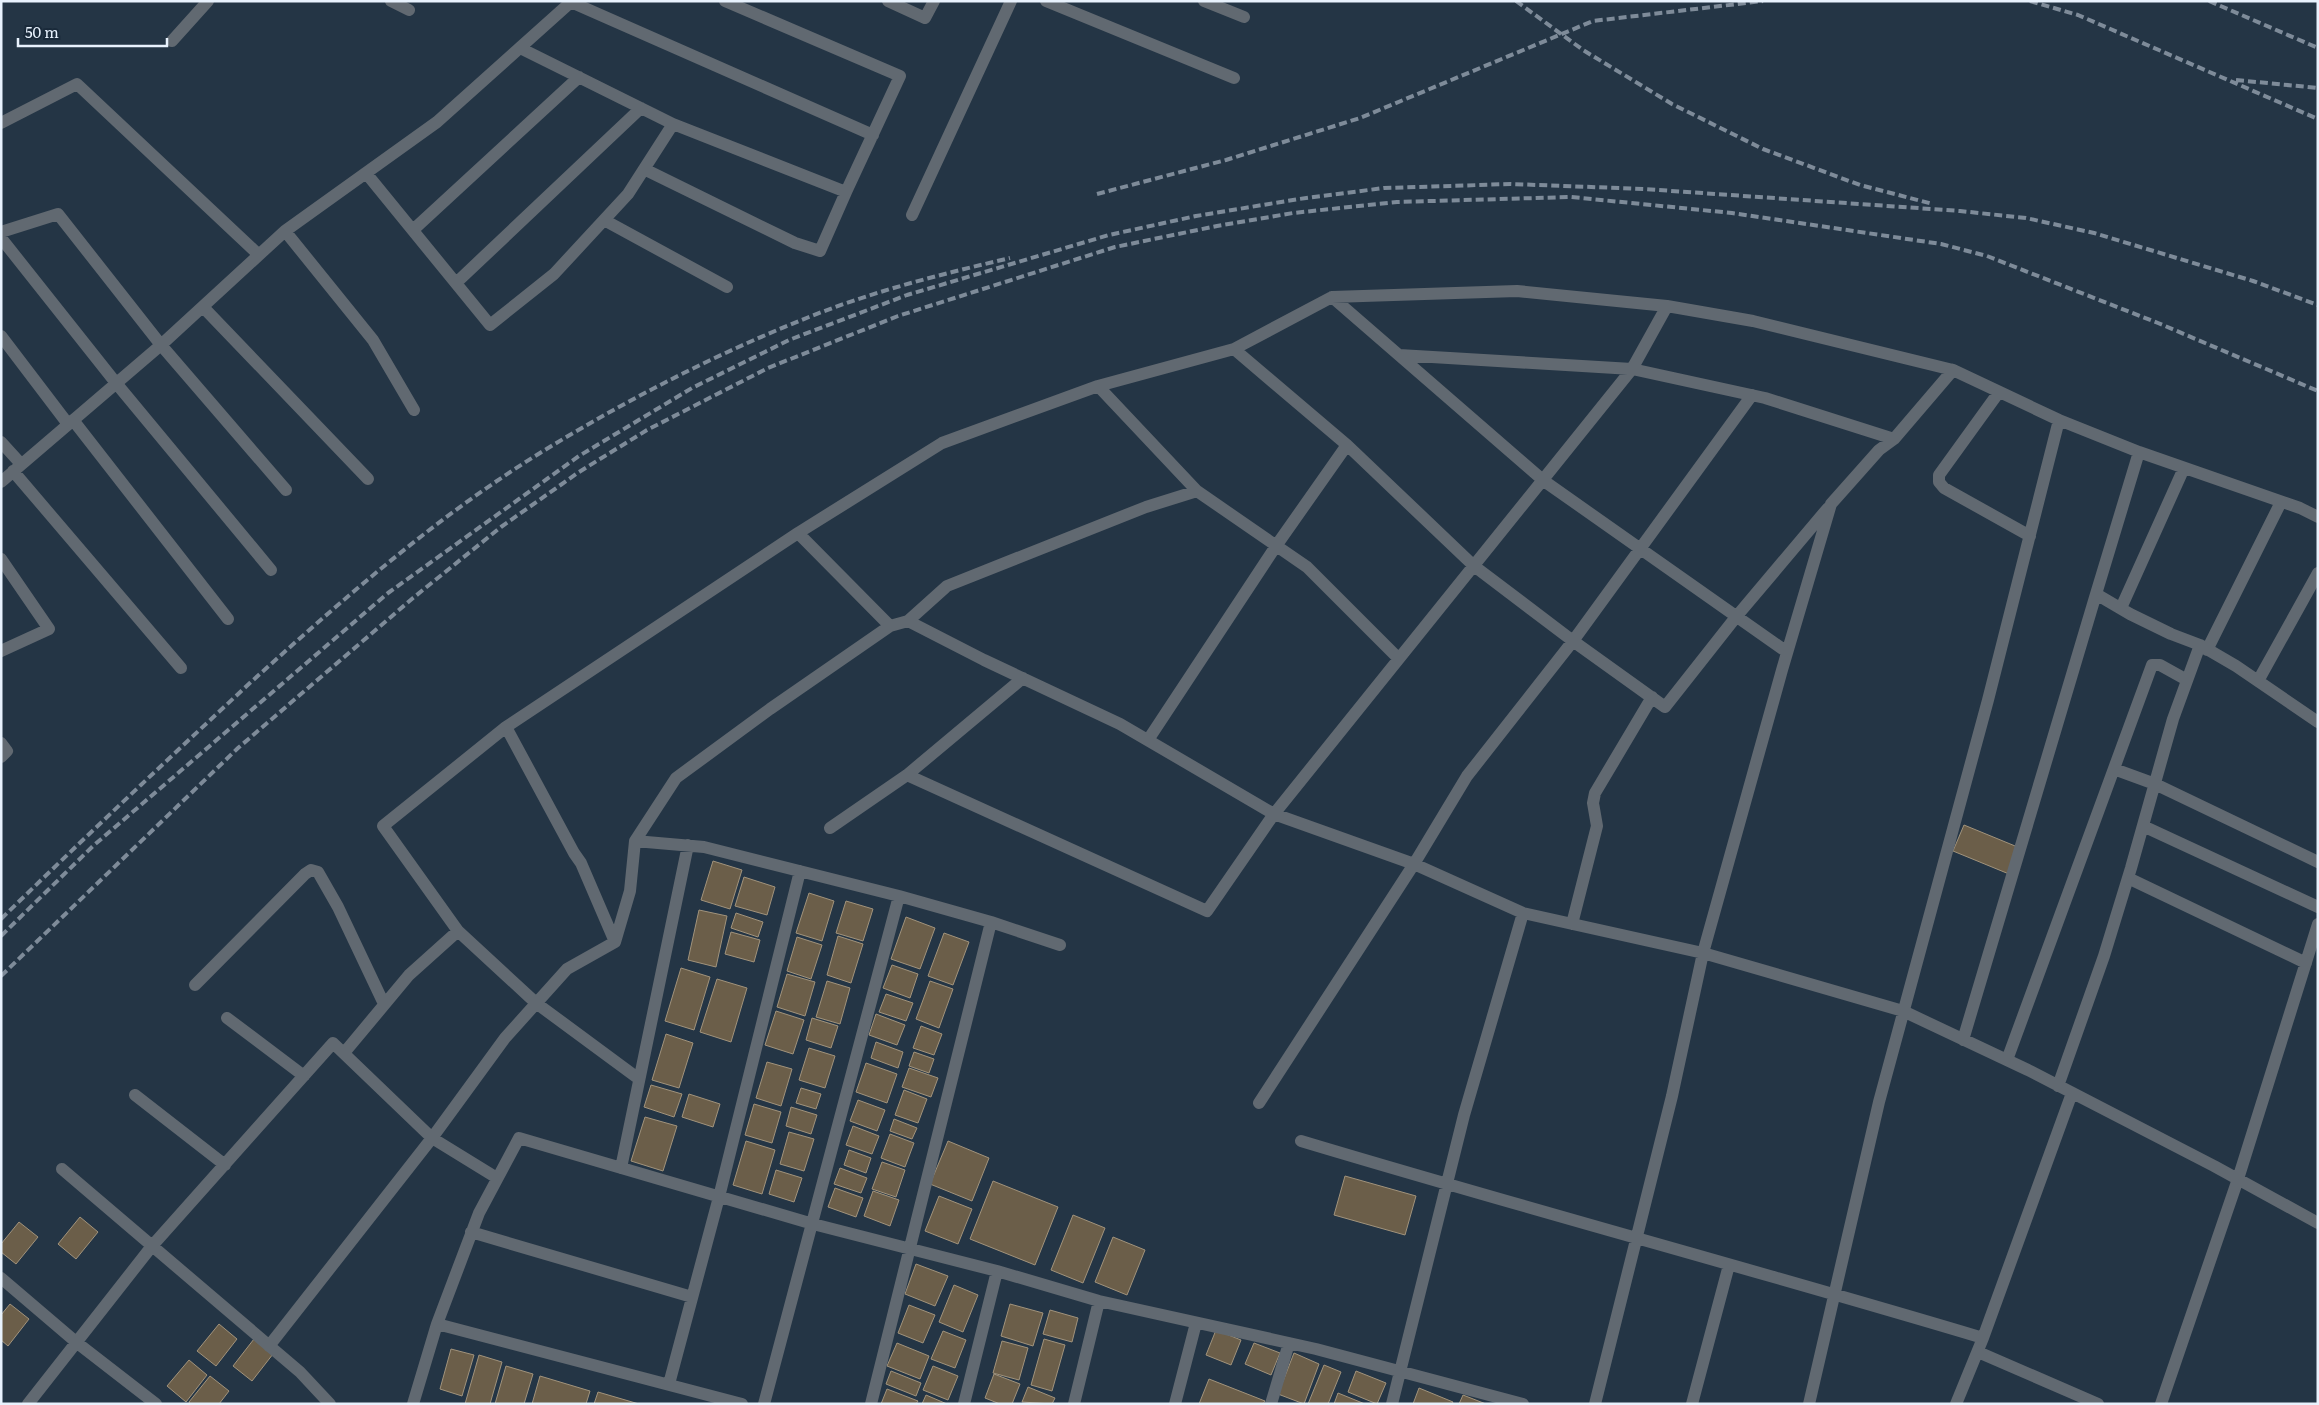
<svg xmlns="http://www.w3.org/2000/svg" width="2319" height="1405" viewBox="0 0 2319 1405" font-family="Literata,serif">
<rect width="100%" height="100%" fill="#243545"/>
<path fill="#6b5e49" stroke="#a1937c" d="M 1964,825 L 2020,848 L 2009,874 L 1953,851 Z
M 713,861 L 742,870 L 730,909 L 701,900 Z
M 744,877 L 775,887 L 767,915 L 735,906 Z
M 809,893 L 834,901 L 822,941 L 796,933 Z
M 846,901 L 873,909 L 863,941 L 836,933 Z
M 699,910 L 727,916 L 716,967 L 688,960 Z
M 736,913 L 763,922 L 758,937 L 731,928 Z
M 906,917 L 935,928 L 920,969 L 891,959 Z
M 731,932 L 760,940 L 754,962 L 725,954 Z
M 944,933 L 969,942 L 953,985 L 928,976 Z
M 838,936 L 863,944 L 851,983 L 827,975 Z
M 797,937 L 822,945 L 811,979 L 787,971 Z
M 892,965 L 918,974 L 910,998 L 883,988 Z
M 681,968 L 710,977 L 694,1030 L 665,1021 Z
M 787,974 L 815,982 L 805,1016 L 777,1007 Z
M 717,979 L 747,988 L 731,1042 L 700,1032 Z
M 827,981 L 850,988 L 840,1024 L 816,1017 Z
M 930,981 L 953,989 L 939,1028 L 916,1019 Z
M 886,994 L 913,1003 L 906,1021 L 879,1012 Z
M 776,1011 L 804,1020 L 793,1054 L 765,1045 Z
M 876,1014 L 905,1025 L 897,1045 L 869,1035 Z
M 812,1018 L 838,1026 L 831,1048 L 806,1040 Z
M 921,1026 L 942,1034 L 934,1055 L 913,1048 Z
M 666,1034 L 693,1043 L 679,1088 L 652,1080 Z
M 876,1042 L 903,1052 L 898,1068 L 871,1058 Z
M 809,1048 L 835,1056 L 825,1088 L 799,1080 Z
M 914,1052 L 934,1059 L 929,1073 L 909,1066 Z
M 767,1062 L 792,1069 L 781,1106 L 756,1098 Z
M 866,1063 L 897,1074 L 887,1103 L 856,1092 Z
M 909,1068 L 938,1078 L 931,1097 L 902,1087 Z
M 651,1085 L 682,1094 L 674,1117 L 644,1107 Z
M 801,1088 L 821,1094 L 816,1109 L 796,1103 Z
M 904,1090 L 927,1099 L 918,1123 L 895,1115 Z
M 689,1094 L 720,1104 L 713,1127 L 682,1117 Z
M 858,1100 L 885,1110 L 877,1131 L 850,1121 Z
M 754,1104 L 781,1112 L 772,1143 L 745,1135 Z
M 791,1107 L 817,1115 L 811,1134 L 786,1126 Z
M 645,1117 L 677,1126 L 663,1171 L 631,1161 Z
M 894,1119 L 917,1128 L 912,1139 L 890,1131 Z
M 853,1126 L 879,1136 L 872,1154 L 846,1145 Z
M 789,1132 L 814,1139 L 804,1171 L 780,1164 Z
M 890,1134 L 914,1143 L 905,1167 L 881,1158 Z
M 746,1141 L 775,1150 L 762,1194 L 733,1185 Z
M 948,1141 L 989,1158 L 972,1201 L 930,1184 Z
M 849,1150 L 871,1158 L 866,1173 L 844,1165 Z
M 882,1162 L 905,1170 L 896,1197 L 872,1189 Z
M 840,1168 L 867,1178 L 861,1193 L 834,1184 Z
M 776,1170 L 802,1178 L 794,1202 L 769,1194 Z
M 1345,1176 L 1416,1196 L 1405,1235 L 1334,1215 Z
M 993,1181 L 1058,1207 L 1035,1265 L 970,1239 Z
M 835,1188 L 863,1198 L 856,1217 L 828,1207 Z
M 873,1191 L 899,1200 L 890,1226 L 864,1216 Z
M 939,1196 L 972,1209 L 958,1244 L 925,1231 Z
M 1073,1215 L 1105,1228 L 1083,1283 L 1051,1270 Z
M 80,1217 L 98,1232 L 76,1259 L 58,1244 Z
M 19,1222 L 38,1237 L 16,1264 L 1,1252 L 1,1244 Z
M 1113,1237 L 1145,1250 L 1127,1295 L 1095,1282 Z
M 916,1264 L 948,1276 L 935,1306 L 905,1294 Z
M 954,1285 L 978,1295 L 963,1332 L 939,1322 Z
M 10,1304 L 29,1319 L 8,1346 L 1,1340 L 1,1315 Z
M 1010,1304 L 1043,1313 L 1033,1346 L 1001,1336 Z
M 909,1305 L 935,1315 L 923,1343 L 898,1333 Z
M 1050,1310 L 1078,1318 L 1072,1342 L 1043,1334 Z
M 219,1324 L 237,1339 L 216,1366 L 197,1351 Z
M 1216,1330 L 1241,1340 L 1231,1365 L 1206,1355 Z
M 943,1331 L 966,1340 L 955,1368 L 931,1359 Z
M 254,1339 L 273,1354 L 252,1381 L 233,1366 Z
M 1044,1339 L 1065,1345 L 1052,1391 L 1031,1385 Z
M 1002,1341 L 1028,1348 L 1019,1380 L 993,1373 Z
M 897,1343 L 929,1356 L 920,1379 L 887,1366 Z
M 1254,1343 L 1280,1353 L 1271,1375 L 1245,1364 Z
M 451,1349 L 474,1355 L 462,1396 L 440,1389 Z
M 1294,1353 L 1319,1364 L 1304,1404 L 1278,1394 Z
M 479,1355 L 502,1362 L 490,1404 L 465,1404 Z
M 189,1360 L 207,1375 L 186,1402 L 167,1386 Z
M 1324,1365 L 1341,1372 L 1328,1404 L 1308,1404 Z
M 506,1366 L 533,1374 L 524,1404 L 495,1404 Z
M 933,1366 L 958,1376 L 948,1400 L 923,1390 Z
M 891,1371 L 921,1383 L 916,1396 L 886,1384 Z
M 1356,1371 L 1386,1383 L 1377,1404 L 1348,1392 Z
M 994,1374 L 1020,1384 L 1012,1404 L 1000,1404 L 985,1398 Z
M 210,1376 L 229,1391 L 219,1404 L 190,1404 L 189,1402 Z
M 540,1376 L 590,1391 L 586,1404 L 532,1404 Z
M 1209,1379 L 1265,1401 L 1263,1404 L 1199,1404 Z
M 1028,1387 L 1055,1398 L 1052,1404 L 1022,1402 Z
M 1419,1388 L 1453,1402 L 1452,1404 L 1413,1404 Z
M 887,1389 L 918,1401 L 916,1404 L 881,1404 Z
M 598,1392 L 639,1404 L 594,1404 Z
M 1338,1393 L 1365,1404 L 1334,1404 Z
M 926,1395 L 947,1404 L 922,1404 Z
M 1463,1395 L 1486,1404 L 1459,1404 Z"/>
<g fill="none" stroke-linecap="round" stroke-linejoin="round">
<path stroke="#616971" stroke-width="12" d="M 391,1 L 409,10
M 725,1 L 900,76 L 846,192
M 888,1 L 925,18 L 934,1
M 1046,1 L 1234,78
M 1204,1 L 1244,17
M 571,2 L 873,135
M 172,41 L 208,1
M 1,123 L 77,84 L 259,255
M 644,169 L 795,243 L 820,251 L 846,192 L 673,124
M 366,173 L 490,325 L 554,274 L 628,194 L 673,124 L 520,48
M 912,215 L 1011,1
M 604,220 L 727,287
M 413,230 L 579,77
M 285,231 L 373,340 L 414,410
M 1,232 L 58,214 L 161,345 L 286,490
M 1,238 L 116,383 L 271,570
M 456,283 L 641,108
M 1332,297 L 1544,481 L 1787,652
M 1667,306 L 1753,321 L 1953,370
M 203,307 L 368,479
M 1,336 L 68,424
M 1234,349 L 1332,297 L 1517,291 L 1667,306 L 1632,369 L 1399,355
M 1098,386 L 1197,491
M 1999,392 L 1939,475 L 1939,482 L 1944,488 L 2030,536
M 73,420 L 228,619
M 1,442 L 21,464
M 2139,452 L 2096,594 L 2130,614 L 2171,634 L 2200,645 L 2236,666 L 2318,722
M 13,471 L 181,668
M 1,482 L 161,345 L 285,231 L 437,122 L 572,1
M 798,533 L 942,443 L 1098,386 L 1234,349 L 1347,445 L 1474,566 L 1573,641 L 1665,707 L 1736,617 L 1828,508
M 1,559 L 49,629 L 1,651
M 2121,608 L 2184,468
M 908,621 L 984,660 L 1120,724 L 1274,814 L 1414,864 L 1523,913 L 1703,953 L 1903,1011 L 2028,1070 L 2214,1166 L 2318,1223
M 2207,650 L 2281,502
M 2258,681 L 2318,573
M 506,727 L 383,826 L 458,931 L 536,1003 L 639,1079
M 1148,740 L 1276,546 L 1347,445
M 1,743 L 7,751 L 1,757
M 2114,769 L 2155,784 L 2318,862
M 907,775 L 1207,911 L 1274,814 L 1632,369 L 1765,398 L 1894,439
M 2143,826 L 2318,907
M 830,828 L 907,775 L 1023,678
M 635,841 L 704,847 L 899,896 L 991,922 L 871,1404
M 2128,878 L 2306,963
M 991,922 L 1060,945
M 1572,924 L 1597,826 L 1593,803 L 1595,793 L 1652,697
M 615,942 L 581,863 L 574,853 L 506,727 L 798,533 L 890,626
M 195,985 L 305,874 L 311,870 L 318,872 L 338,907 L 384,1004
M 227,1018 L 304,1076
M 1963,1040 L 2096,594
M 344,1053 L 409,975 L 458,931
M 2007,1060 L 2152,665 L 2160,665 L 2187,680
M 2058,1086 L 2104,956 L 2131,868 L 2173,719 L 2200,645
M 135,1095 L 225,1165
M 1259,1103 L 1414,864 L 1467,776 L 1573,641 L 1752,395
M 1301,1141 C 1527,1209 1756,1270 1983,1338
M 621,1168 L 688,845
M 62,1169 L 300,1372 L 330,1404
M 471,1232 L 692,1297
M 1,1278 L 76,1342 L 156,1404
M 437,1324 L 479,1213 L 519,1138 L 813,1224 L 997,1271 L 1099,1301 L 1316,1349 L 1523,1404
M 269,1346 L 432,1138 L 505,1038 L 567,969 L 615,942 L 630,891 L 635,841 L 676,778 L 770,709 L 890,626 L 908,621 L 947,586 L 1146,507 L 1197,491 L 1307,567 L 1398,658
M 1978,1352 L 2098,1404
M 669,1384 L 719,1197 L 800,871
M 28,1404 L 152,1246 L 333,1043 L 432,1138 L 497,1178
M 413,1404 L 437,1324 L 742,1404
M 764,1404 L 899,896
M 964,1404 L 997,1271
M 1074,1404 L 1099,1301
M 1175,1404 L 1196,1323
M 1271,1404 L 1289,1343
M 1392,1404 L 1464,1115 L 1523,913
M 1595,1404 L 1672,1096 L 1703,953 L 1782,670 L 1831,504 L 1879,450 L 1894,439 L 1953,370 L 2059,420 L 2139,452 L 2300,508 L 2318,517
M 1692,1404 L 1729,1265
M 1809,1404 L 1879,1102 L 1988,700 L 2059,420
M 1956,1404 L 1983,1338 L 2072,1093
M 2161,1404 L 2238,1179 L 2318,924"/>
<path stroke="#7e8b99" stroke-width="4" stroke-dasharray="8 4" stroke-linecap="butt" d="M 1516,1 L 1583,50 L 1672,104 L 1763,149 L 1860,185 L 1933,204
M 2030,1 L 2078,15 L 2318,119
M 2209,1 L 2318,48
M 2236,80 L 2318,88
M 1097,194 L 1226,160 L 1360,118 L 1593,21 L 1763,1
M 1,919 C 83,839 167,760 251,682 C 342,600 436,517 540,453 C 626,400 716,354 809,317 C 874,291 942,274 1010,258
M 1,936 L 93,846 L 388,593 L 579,456 L 692,388 L 789,340 L 907,295 L 1109,235 L 1196,216 L 1299,199 L 1384,188 L 1511,184 L 1644,189 L 1960,211 L 2026,218 L 2094,233 L 2253,281 L 2318,305
M 1,976 L 238,748 L 413,598 L 501,527 L 579,472 L 647,430 L 768,368 L 898,316 L 1115,247 L 1217,226 L 1293,213 L 1397,202 L 1571,197 L 1732,213 L 1941,244 L 1987,256 L 2158,323 L 2318,391"/>
</g>
<rect width="2319" height="1405" fill="none" stroke="#e8f2fd" stroke-width="5"/>
<path d="M18 38v8h149v-8" fill="none" stroke="#e8f2fd" stroke-width="2.5"/>
<text x="25" y="38" font-size="15" fill="#e8f2fd" stroke="#1a2a3a" stroke-width="4" paint-order="stroke">50 m</text>
</svg>
